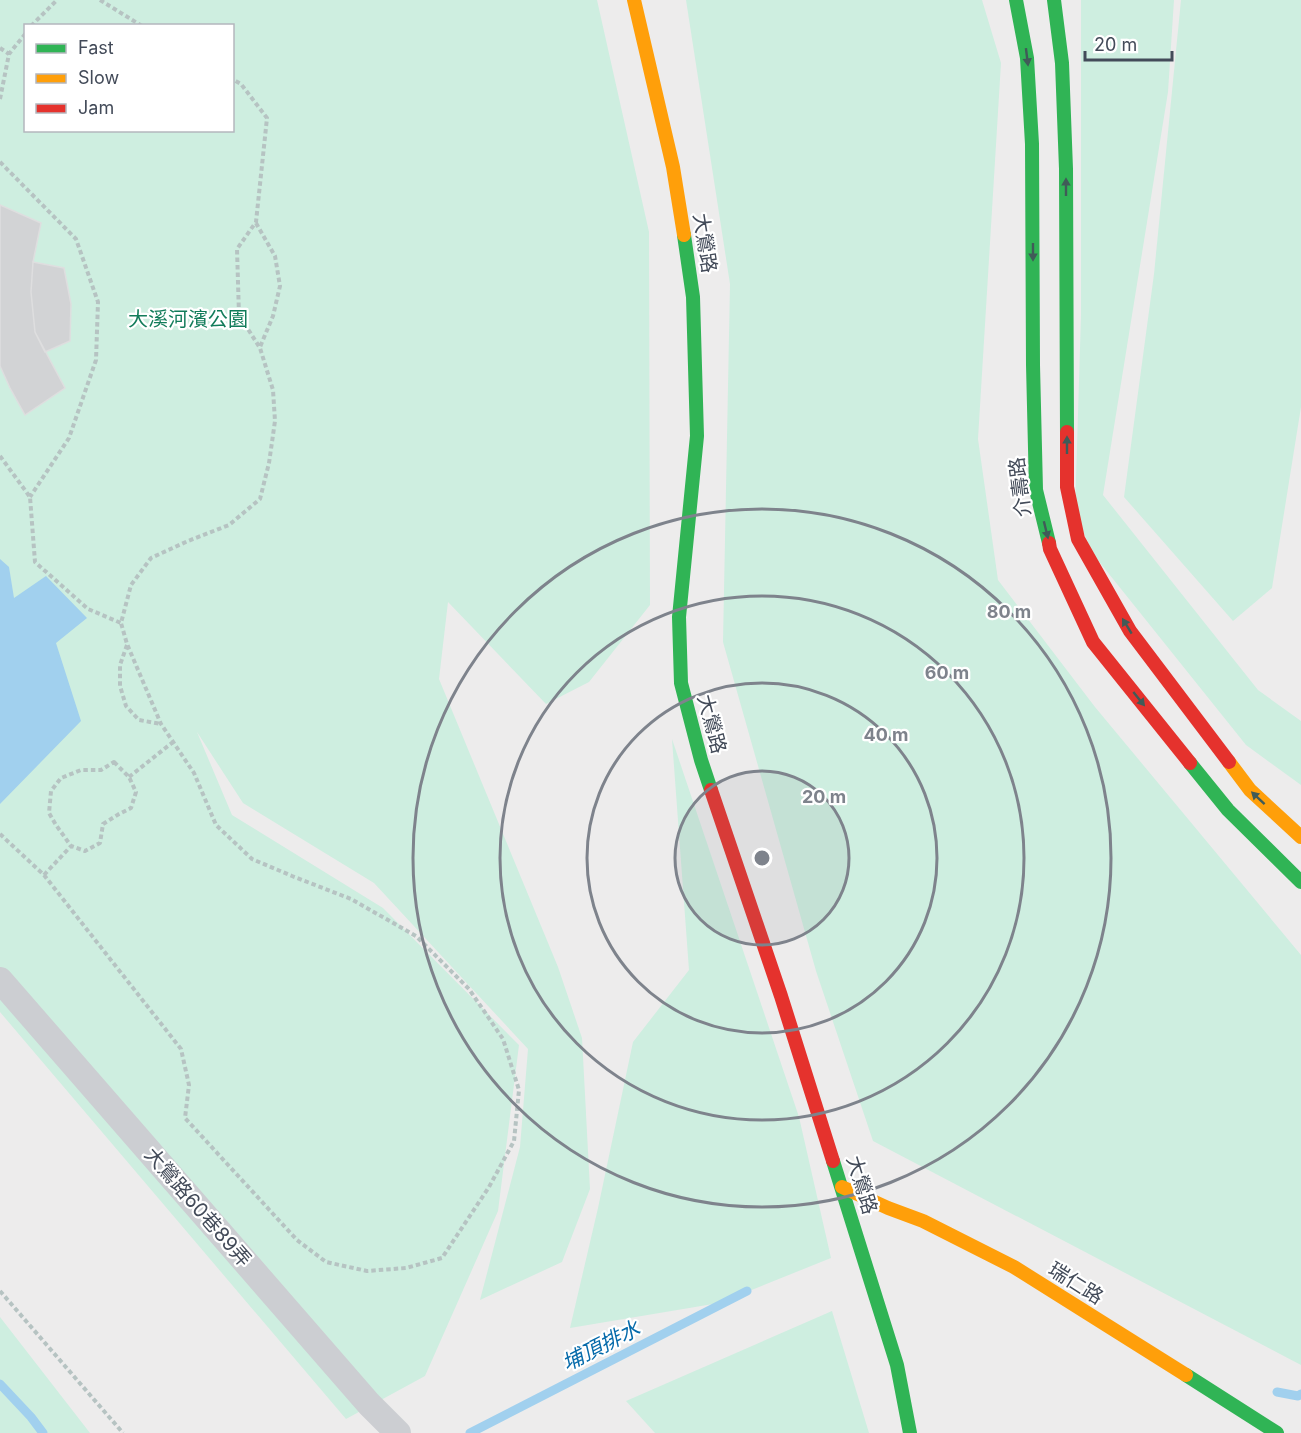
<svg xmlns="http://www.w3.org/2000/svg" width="1301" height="1433" viewBox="0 0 1301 1433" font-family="Inter,'Noto Sans TC',sans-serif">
<rect width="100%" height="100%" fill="#edecec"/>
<path fill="#ceeee0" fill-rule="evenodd" d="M 0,0 L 597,0 L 649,232 L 650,605 L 589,682 L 546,704 L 448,602 L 439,679 L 558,967 L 582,1038 L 590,1189 L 562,1262 L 480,1300 L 520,1147 L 528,1049 L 374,883 L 243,803 L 197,732 L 232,815 L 383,908 L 519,1045 L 498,1211 L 425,1376 L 346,1419 L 0,1012 ZM 26,26 L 232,26 L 232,130 L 26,130 Z
M 686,0 L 982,0 L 1001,63 L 978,439 L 998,580 L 1095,707 L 1301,955 L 1301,1365 L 873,1141 L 816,971 L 723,642 L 730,284 Z
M 1081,0 L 1174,0 L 1168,92 L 1103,495 L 1258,690 L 1301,721 L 1301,785 L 1246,745 L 1093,554 L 1075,513 L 1081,315 Z
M 1181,0 L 1301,0 L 1301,407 L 1272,588 L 1233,621 L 1124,497 L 1154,274 Z
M 672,739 L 799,1117 L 831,1258 L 719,1303 L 570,1328 L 598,1208 L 633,1042 L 689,970 Z
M 832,1311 L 869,1433 L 655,1433 L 626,1401 Z
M 0,1316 L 0,1317 L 90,1433 L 0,1433 Z"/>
<path fill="#a1d0ee" d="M 0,559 L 9,567 L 14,598 L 46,576 L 87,618 L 56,643 L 81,721 L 0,804 Z"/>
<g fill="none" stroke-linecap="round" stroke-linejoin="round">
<path stroke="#a1d0ee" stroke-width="9" d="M 0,1384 L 31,1417 L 43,1433
M 1277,1392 L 1298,1396 L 1301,1394
M 470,1433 L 747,1291"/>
</g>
<path fill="#d2d3d5" stroke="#dededf" stroke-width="1.5" d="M 0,205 L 41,223 L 33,262 L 31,292 L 35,332 L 65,388 L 25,415 L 10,388 L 0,366 Z
M 33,262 L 64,268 L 71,304 L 70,341 L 45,352 L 35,332 L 31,292 Z"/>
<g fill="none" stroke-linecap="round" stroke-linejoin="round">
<path stroke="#b6c3c2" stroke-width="4" stroke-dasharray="4.5 3" stroke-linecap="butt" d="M 100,0 L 142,26
M 31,26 L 57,0
M 0,48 L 9,54
M 0,99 L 9,54 L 26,33
M 0,162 L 76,239 L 98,302 L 96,360 L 69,438 L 30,497
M 256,223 L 275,256 L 280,286 L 273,316 L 260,347
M 0,456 L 30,497 L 35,562 L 88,609 L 121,623
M 127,645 L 120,665 L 120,686 L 126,706 L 139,720 L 161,724
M 114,762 L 129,777 L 136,792 L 131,808 L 119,814 L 103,824 L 100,843 L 85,851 L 71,846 L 56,825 L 49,813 L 51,791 L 61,778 L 81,770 L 101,770 Z
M 129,777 L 173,742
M 0,834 L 44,875 L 181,1049 L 189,1085 L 185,1118 L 297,1240 L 326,1262 L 367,1271 L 406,1268 L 442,1258 L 489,1187 L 514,1141 L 519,1090 L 503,1039 L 469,989 L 416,936 L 351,899 L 292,876 L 252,859 L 216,825 L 194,773 L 161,724 L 127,644 L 121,623 L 131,585 L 151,558 L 188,541 L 229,525 L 260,499 L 269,463 L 275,421 L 273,390 L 260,348 L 239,315 L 237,249 L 256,222 L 267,118 L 241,84 L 232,79
M 44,875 L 71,846
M 0,1291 L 123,1433"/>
<path stroke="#ccced2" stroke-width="26" d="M 0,980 L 369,1404 L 398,1433"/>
<path stroke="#30b455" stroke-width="14" d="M 1016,0 L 1027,58 L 1032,144 L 1033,365 L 1036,490 L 1049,543
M 1054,0 L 1062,63 L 1066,169 L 1067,432
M 684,235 L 693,297 L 697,436 L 679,617 L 681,683 L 701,760 L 711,790
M 1190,763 L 1228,810 L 1301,882
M 833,1161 L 897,1365 L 910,1433
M 1186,1375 L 1277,1433"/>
<path stroke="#ff9f0a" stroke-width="14" d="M 634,0 L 673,167 L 684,235
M 1229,762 L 1250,790 L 1301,837
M 842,1187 L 888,1208 L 923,1221 L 1014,1267 L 1186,1375"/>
<path stroke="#e5322d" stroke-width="14" d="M 1067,432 L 1067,487 L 1078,539 L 1130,631 L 1229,762
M 1049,543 L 1050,549 L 1093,642 L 1190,763
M 711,790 L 781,996 L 833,1161"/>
</g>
<defs><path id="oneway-solid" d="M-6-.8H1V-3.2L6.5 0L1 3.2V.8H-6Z" transform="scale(1.5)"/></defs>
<g fill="#405b58">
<use href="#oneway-solid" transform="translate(1027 57) rotate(83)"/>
<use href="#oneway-solid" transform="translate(1066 187) rotate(-90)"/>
<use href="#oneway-solid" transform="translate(1033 252) rotate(90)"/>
<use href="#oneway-solid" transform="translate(1067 445) rotate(-90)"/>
<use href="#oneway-solid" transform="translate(1046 530) rotate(76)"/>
<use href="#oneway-solid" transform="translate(1127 626) rotate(-121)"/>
<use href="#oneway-solid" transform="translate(1139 699) rotate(51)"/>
<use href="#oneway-solid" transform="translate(1258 798) rotate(-137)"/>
</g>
<circle cx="762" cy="858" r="87" fill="#7e838c" fill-opacity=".12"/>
<g fill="none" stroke="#7e838c" stroke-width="3">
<circle cx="762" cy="858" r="87"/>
<circle cx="762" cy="858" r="175"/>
<circle cx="762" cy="858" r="262"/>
<circle cx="762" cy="858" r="349"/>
</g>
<g text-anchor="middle" stroke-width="4.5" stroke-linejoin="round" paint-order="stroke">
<g font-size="20" fill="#434b59" stroke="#fff">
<text transform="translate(705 243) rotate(81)" y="7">大鶯路</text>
<text transform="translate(1020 487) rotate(-97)" y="7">介壽路</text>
<text transform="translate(712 724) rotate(75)" y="7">大鶯路</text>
<text transform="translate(862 1185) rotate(73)" y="7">大鶯路</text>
<text transform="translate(198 1207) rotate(49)" y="7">大鶯路60巷89弄</text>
<text transform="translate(1076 1283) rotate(32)" y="7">瑞仁路</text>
</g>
<g font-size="20" fill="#127c5a" stroke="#fff">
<text x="188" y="326">大溪河濱公園</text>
</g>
<g font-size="21" font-style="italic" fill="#056aaa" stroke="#fff">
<text transform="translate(601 1346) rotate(-27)" y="7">埔頂排水</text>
</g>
</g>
<circle cx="762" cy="858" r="9" fill="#7e838c" stroke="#fff" stroke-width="3"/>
<g font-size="18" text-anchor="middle" font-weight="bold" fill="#7e838c" stroke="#fff" stroke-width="4.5" stroke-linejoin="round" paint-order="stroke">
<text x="1009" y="618">80 m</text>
<text x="947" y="679">60 m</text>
<text x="886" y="741">40 m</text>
<text x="824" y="803">20 m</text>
</g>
<rect x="24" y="24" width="210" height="108" fill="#ffffff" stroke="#b4b7bd" stroke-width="1.5"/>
<rect x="36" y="44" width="30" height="9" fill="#30b455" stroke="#b4b7bd" stroke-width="1.5"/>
<text x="78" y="54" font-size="18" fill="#434b59">Fast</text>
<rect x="36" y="74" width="30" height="9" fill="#ff9f0a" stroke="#b4b7bd" stroke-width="1.5"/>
<text x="78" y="84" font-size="18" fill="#434b59">Slow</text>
<rect x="36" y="104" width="30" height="9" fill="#e5322d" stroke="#b4b7bd" stroke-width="1.5"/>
<text x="78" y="114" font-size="18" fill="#434b59">Jam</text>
<path d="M1085 51v9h87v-9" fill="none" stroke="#434b59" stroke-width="3"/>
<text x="1094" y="51" font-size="18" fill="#434b59" stroke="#ffffff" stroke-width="4.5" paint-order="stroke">20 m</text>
</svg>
